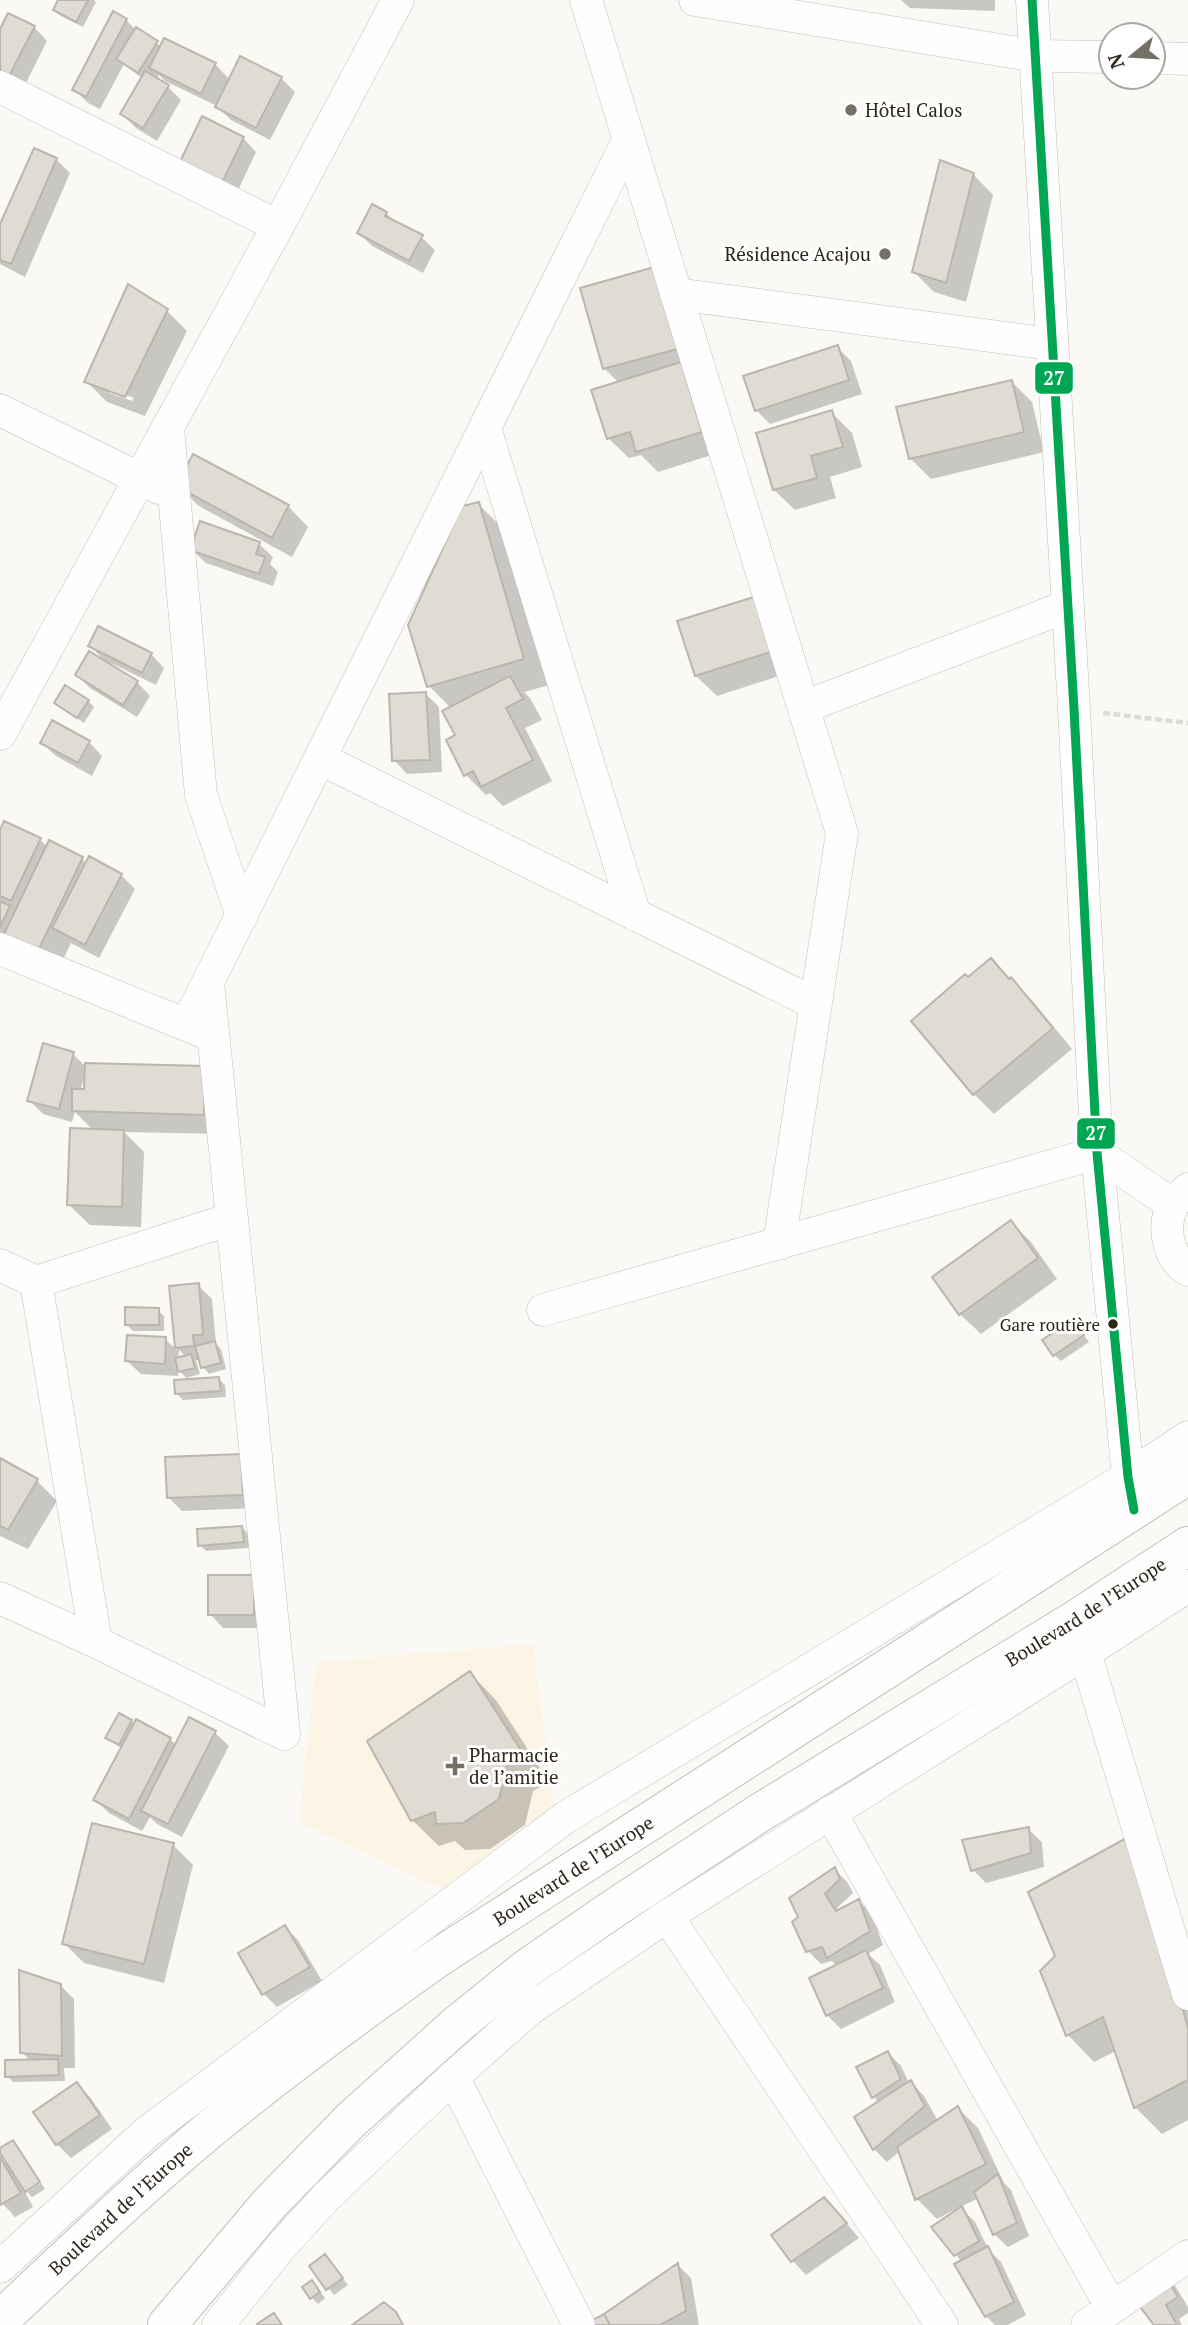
<svg xmlns="http://www.w3.org/2000/svg" width="1188" height="2325" viewBox="0 0 1188 2325" font-family="'PT Serif',serif">
<rect width="100%" height="100%" fill="#fbf9f6"/>
<path fill="#fcf4e5" d="M 533,1644 L 554,1805 L 442,1889 L 299,1822 L 316,1662 Z"/>
<path fill="#0003" fill-rule="evenodd" d="M 60,0 L 94,0 L 96,2 L 83,27 L 61,16 L 55,10 Z
M 901,0 L 995,0 L 995,11 L 910,8 Z
M 126,20 L 136,30 L 162,47 L 215,64 L 230,80 L 281,78 L 295,92 L 270,140 L 231,120 L 215,105 L 165,81 L 159,75 L 156,80 L 168,87 L 181,100 L 157,141 L 136,128 L 122,114 L 143,79 L 124,64 L 100,109 L 88,103 L 74,89 Z
M 34,27 L 47,41 L 22,91 L 0,79 L 0,33 Z
M 243,138 L 256,152 L 233,201 L 179,167 Z
M 56,159 L 70,173 L 25,277 L 0,264 L 0,229 Z
M 973,174 L 993,195 L 966,302 L 934,292 L 914,272 Z
M 373,206 L 386,213 L 397,224 L 421,237 L 435,250 L 423,273 L 372,246 L 359,233 Z
M 658,268 L 721,452 L 658,472 L 641,455 L 629,458 L 608,438 L 619,383 L 604,368 Z
M 167,311 L 187,331 L 145,416 L 107,402 L 87,382 ZM 109,389 L 134,398 L 132,401 L 109,393 Z
M 837,347 L 851,361 L 862,394 L 770,424 L 756,410 Z
M 1012,382 L 1032,402 L 1044,452 L 931,479 L 910,458 Z
M 831,412 L 852,433 L 862,467 L 830,477 L 836,498 L 795,510 L 774,490 Z
M 178,486 L 288,506 L 308,527 L 292,557 L 199,506 Z
M 478,504 L 505,530 L 550,685 L 524,692 L 530,698 L 542,720 L 525,728 L 552,781 L 503,806 L 490,793 L 486,795 L 466,775 L 451,708 L 429,686 Z
M 259,544 L 273,557 L 270,564 L 278,572 L 273,586 L 206,563 L 192,550 Z
M 757,598 L 794,671 L 717,696 L 696,676 Z
M 90,646 L 151,654 L 164,668 L 156,685 L 111,663 L 110,666 L 137,682 L 150,696 L 137,717 L 90,688 L 77,675 L 105,661 Z
M 426,694 L 439,707 L 442,772 L 407,774 L 394,760 Z
M 88,701 L 94,707 L 84,723 L 56,703 Z
M 89,742 L 102,756 L 92,776 L 56,756 L 42,743 Z
M 0,835 L 39,839 L 48,847 L 50,843 L 82,859 L 87,864 L 121,875 L 135,889 L 99,958 L 71,943 L 56,974 L 0,942 Z
M 991,960 L 1031,999 L 1072,1049 L 994,1114 L 974,1094 L 913,1021 Z
M 73,1054 L 86,1067 L 204,1068 L 224,1134 L 124,1132 L 144,1152 L 141,1227 L 90,1225 L 69,1205 L 93,1130 L 75,1112 L 72,1122 L 43,1114 L 29,1100 ZM 85,1075 L 86,1091 L 80,1091 Z
M 1011,1222 L 1031,1242 L 1057,1279 L 981,1334 L 960,1314 Z
M 198,1285 L 212,1299 L 216,1344 L 221,1349 L 226,1369 L 209,1374 L 203,1367 L 201,1360 L 196,1360 L 200,1374 L 186,1378 L 178,1369 L 178,1376 L 141,1374 L 127,1361 L 165,1339 L 177,1350 L 171,1288 ZM 179,1350 L 186,1357 L 178,1359 Z
M 158,1310 L 164,1316 L 164,1331 L 133,1331 L 127,1325 Z
M 1073,1321 L 1089,1342 L 1061,1361 L 1054,1355 Z
M 218,1378 L 225,1385 L 226,1397 L 183,1400 L 177,1394 Z
M 240,1456 L 255,1508 L 182,1511 L 169,1498 Z
M 0,1460 L 37,1481 L 57,1501 L 28,1549 L 0,1536 Z
M 242,1527 L 248,1534 L 249,1548 L 206,1551 L 200,1545 Z
M 253,1576 L 267,1628 L 223,1628 L 210,1614 Z
M 470,1673 L 496,1700 L 549,1782 L 533,1791 L 525,1825 L 490,1849 L 465,1850 L 455,1841 L 439,1846 L 412,1820 Z
M 131,1721 L 135,1725 L 170,1739 L 177,1746 L 215,1733 L 229,1746 L 182,1837 L 157,1824 L 150,1817 L 142,1831 L 109,1813 L 96,1800 L 122,1749 L 108,1738 Z
M 1028,1829 L 1042,1842 L 1044,1867 L 986,1883 L 973,1870 Z
M 1138,1833 L 1165,1860 L 1188,1953 L 1188,2120 L 1162,2134 L 1135,2107 L 1116,2051 L 1094,2062 L 1068,2035 L 1042,1972 L 1057,1956 Z
M 173,1845 L 193,1865 L 164,1983 L 84,1963 L 64,1943 Z
M 835,1870 L 848,1883 L 853,1893 L 837,1908 L 839,1911 L 859,1901 L 872,1914 L 883,1945 L 868,1954 L 880,1965 L 895,2002 L 841,2029 L 827,2015 L 837,1966 L 832,1961 L 821,1964 L 808,1951 L 794,1922 Z
M 285,1927 L 298,1940 L 322,1981 L 277,2007 L 264,1994 Z
M 60,1985 L 74,1999 L 75,2068 L 64,2068 L 65,2081 L 13,2082 L 7,2076 L 31,2062 L 22,2052 Z
M 888,2053 L 901,2066 L 909,2083 L 911,2082 L 924,2096 L 938,2121 L 958,2108 L 978,2128 L 1004,2183 L 1011,2190 L 1029,2236 L 1008,2247 L 994,2234 L 979,2198 L 960,2207 L 975,2222 L 989,2250 L 1001,2262 L 1026,2315 L 1008,2325 L 995,2325 L 986,2316 L 962,2262 L 934,2228 L 957,2211 L 956,2209 L 937,2219 L 917,2199 L 900,2151 L 887,2162 L 874,2149 L 856,2118 L 879,2103 L 874,2097 Z
M 77,2084 L 90,2097 L 112,2129 L 71,2158 L 57,2144 L 36,2112 Z
M 13,2142 L 39,2180 L 24,2190 L 33,2207 L 15,2217 L 0,2201 L 0,2157 L 8,2166 Z
M 41,2183 L 45,2189 L 32,2197 L 27,2192 Z
M 838,2213 L 859,2238 L 806,2275 L 793,2261 L 774,2235 Z
M 325,2256 L 348,2285 L 334,2295 L 311,2266 Z
M 678,2265 L 691,2278 L 699,2325 L 587,2325 Z
M 1171,2279 L 1188,2307 L 1188,2313 L 1179,2319 L 1182,2325 L 1156,2325 Z
M 312,2282 L 325,2298 L 318,2304 L 312,2298 Z"/>
<path fill="#e0dbd3" stroke="#bab6ae" stroke-width="2" d="M 58,0 L 88,0 L 76,22 L 53,10 Z
M 113,11 L 127,19 L 86,97 L 72,90 Z
M 8,13 L 35,26 L 8,78 L 0,74 L 0,29 Z
M 136,27 L 158,41 L 138,73 L 116,59 Z
M 164,38 L 216,63 L 201,94 L 149,68 Z
M 240,56 L 282,77 L 256,128 L 215,107 Z
M 145,71 L 169,85 L 143,128 L 120,114 Z
M 202,116 L 244,137 L 219,189 L 177,168 Z
M 34,148 L 57,158 L 11,264 L 0,260 L 0,224 Z
M 940,160 L 974,173 L 946,283 L 912,272 Z
M 372,204 L 387,212 L 385,216 L 423,235 L 409,261 L 357,233 Z
M 658,266 L 681,348 L 603,369 L 580,288 Z
M 128,284 L 168,309 L 125,397 L 84,382 Z
M 838,345 L 849,380 L 755,411 L 743,376 Z
M 681,362 L 702,432 L 636,452 L 630,432 L 607,439 L 591,390 Z
M 1012,380 L 1024,432 L 909,459 L 896,407 Z
M 832,410 L 843,447 L 811,456 L 817,478 L 773,490 L 756,433 Z
M 193,454 L 289,505 L 272,538 L 176,486 Z
M 479,502 L 524,659 L 427,687 L 408,625 L 462,506 Z
M 200,521 L 260,542 L 256,554 L 265,557 L 259,574 L 190,550 Z
M 757,596 L 774,651 L 695,676 L 677,621 Z
M 98,626 L 152,653 L 142,673 L 88,646 Z
M 89,651 L 138,681 L 123,705 L 75,675 Z
M 510,676 L 523,699 L 506,708 L 533,760 L 481,787 L 473,771 L 464,776 L 446,740 L 455,735 L 442,711 Z
M 65,685 L 89,700 L 77,718 L 54,703 Z
M 426,692 L 430,760 L 392,761 L 389,694 Z
M 52,720 L 90,741 L 78,763 L 40,743 Z
M 4,821 L 41,838 L 11,901 L 0,896 L 0,830 Z
M 49,840 L 83,857 L 36,955 L 2,938 Z
M 89,856 L 122,874 L 85,945 L 52,928 Z
M 0,901 L 10,906 L 0,927 Z
M 991,958 L 1009,979 L 1011,977 L 1053,1028 L 973,1095 L 911,1021 L 965,974 L 968,977 Z
M 43,1043 L 74,1052 L 59,1109 L 27,1101 Z
M 85,1063 L 205,1066 L 204,1115 L 72,1111 L 72,1089 L 84,1089 Z
M 70,1128 L 124,1130 L 122,1207 L 67,1205 Z
M 1011,1220 L 1038,1258 L 959,1315 L 932,1277 Z
M 199,1283 L 203,1335 L 193,1335 L 194,1346 L 175,1348 L 169,1286 Z
M 125,1307 L 159,1308 L 159,1325 L 125,1325 Z
M 1074,1319 L 1084,1335 L 1053,1356 L 1042,1340 Z
M 127,1335 L 166,1337 L 165,1364 L 125,1361 Z
M 215,1341 L 221,1363 L 201,1368 L 195,1346 Z
M 191,1354 L 195,1368 L 178,1372 L 175,1358 Z
M 219,1377 L 221,1391 L 175,1394 L 174,1380 Z
M 241,1454 L 243,1495 L 167,1498 L 165,1457 Z
M 0,1458 L 38,1479 L 8,1530 L 0,1526 Z
M 242,1526 L 244,1542 L 198,1546 L 197,1529 Z
M 208,1575 L 254,1575 L 254,1615 L 208,1615 Z
M 470,1671 L 524,1755 L 507,1765 L 499,1799 L 463,1823 L 436,1824 L 435,1812 L 411,1821 L 367,1741 Z
M 119,1713 L 132,1720 L 119,1745 L 105,1738 Z
M 189,1717 L 216,1731 L 168,1824 L 141,1811 Z
M 136,1719 L 171,1738 L 129,1819 L 93,1800 Z
M 92,1823 L 174,1843 L 144,1964 L 62,1944 Z
M 1029,1827 L 1031,1853 L 971,1871 L 962,1840 Z
M 1139,1831 L 1188,2029 L 1188,2080 L 1134,2108 L 1103,2017 L 1066,2036 L 1040,1971 L 1055,1956 L 1028,1892 Z
M 835,1867 L 840,1879 L 825,1894 L 836,1911 L 859,1899 L 870,1931 L 827,1958 L 822,1947 L 806,1952 L 792,1922 L 798,1917 L 789,1898 Z
M 285,1925 L 310,1967 L 262,1995 L 238,1953 Z
M 866,1950 L 883,1988 L 826,2016 L 809,1978 Z
M 19,1970 L 61,1984 L 62,2056 L 20,2053 Z
M 888,2051 L 901,2079 L 872,2098 L 856,2067 Z
M 58,2059 L 59,2075 L 5,2077 L 5,2060 Z
M 911,2080 L 925,2106 L 873,2150 L 854,2117 Z
M 77,2082 L 100,2115 L 56,2145 L 33,2112 Z
M 958,2106 L 986,2164 L 915,2200 L 897,2147 Z
M 13,2140 L 40,2182 L 25,2192 L 0,2153 L 0,2148 Z
M 0,2157 L 21,2193 L 0,2205 Z
M 998,2174 L 1017,2223 L 993,2235 L 974,2192 Z
M 824,2197 L 847,2223 L 791,2262 L 771,2235 Z
M 962,2206 L 979,2241 L 954,2256 L 931,2227 Z
M 988,2246 L 1014,2302 L 985,2317 L 954,2264 Z
M 325,2254 L 343,2278 L 326,2290 L 309,2266 Z
M 678,2263 L 686,2311 L 660,2325 L 610,2325 L 604,2314 Z
M 1157,2263 L 1178,2297 L 1166,2305 L 1177,2325 L 1154,2325 L 1125,2287 Z
M 312,2280 L 320,2292 L 310,2299 L 302,2287 Z
M 384,2302 L 396,2312 L 403,2325 L 352,2325 Z
M 274,2313 L 282,2325 L 258,2325 L 257,2324 Z
M 604,2314 L 610,2325 L 583,2325 Z"/>
<g fill="none" stroke-linecap="round" stroke-linejoin="round">
<g stroke="#c3bfb8" stroke-width="33">
<path id="minor" d="M 586,0 L 842,833 L 779,1244
M 695,0 L 1036,56 L 1111,57
M 1032,0 L 1074,709 L 1097,1153 L 1128,1477 L 1134,1510
M 1153,58 L 1188,59
M 0,87 L 278,226
M 676,294 L 1051,344
M 0,410 L 159,488
M 168,427 L 201,795 L 242,916
M 485,428 L 635,915
M 804,707 L 1068,606
M 0,734 L 278,226 L 398,0
M 321,759 L 816,1004
M 0,949 L 206,1033
M 208,982 L 284,1734
M 187,1024 L 629,139
M 1097,1153 L 1173,1205
M 1188,1189 C 1183,1194 1176,1199 1173,1205 C 1162,1225 1167,1258 1188,1270
M 0,1265 L 36,1282 L 231,1219
M 36,1282 L 96,1642
M 543,1310 L 1097,1153
M 0,1598 L 96,1642 L 284,1734
M 1085,1653 L 1188,1994
M 830,1812 L 1112,2308
M 667,1916 L 942,2325
M 453,2077 L 579,2325
M 0,2267 L 146,2133 L 566,1817 L 1128,1477 L 1188,1437
M 218,2325 L 280,2248 L 326,2197 L 453,2077 L 530,2009 L 667,1916 L 1085,1653 L 1188,1586
M 1087,2325 L 1188,2256"/>
</g>
<g stroke="#c3bfb8" stroke-width="40">
<g id="highway">
<path id="s1" d="M 0,2320 C 74,2251 147,2180 225,2117 C 295,2060 368,2007 442,1955 L 1188,1475"/>
<path id="s2" d="M 167,2325 L 270,2203 L 351,2120 L 459,2023 L 526,1969 L 613,1909 L 761,1812 L 1075,1620 L 1188,1546"/>
</g>
</g>
<path stroke="#dcdbda" stroke-width="4.5" stroke-dasharray="7 3.5" stroke-linecap="butt" d="M 1103,713 L 1188,723"/>
<use href="#minor" stroke="#fefefe" stroke-width="32"/>
<use href="#highway" stroke="#fefefe" stroke-width="38"/>
<g stroke="#fff" stroke-width="14">
<path id="bus-1" d="M 1032,0 L 1074,709 L 1097,1153 L 1128,1477 L 1134,1510"/>
</g>
<use href="#bus-1" stroke="#00a651" stroke-width="9"/>
</g>
<g fill="#757066" stroke="#fff" stroke-width="2.5">
<circle cx="851" cy="110" r="7"/>
<circle cx="885" cy="254" r="7"/>
<path d="M451.5 1755.5h7v7h7v7h-7v7h-7v-7h-7v-7h7z"/>
</g>
<circle fill="#2d2619" stroke="#fff" stroke-width="2.5" cx="1113" cy="1324" r="6"/>
<g text-anchor="middle" stroke-width="6" stroke-linejoin="round" paint-order="stroke">
<g font-size="17" fill="#2d2619" stroke="#fff" text-anchor="end">
<text x="1100" y="1331">Gare routière</text>
</g>
<g font-size="19" fill="#2d2619" stroke="#fff" text-anchor="start">
<text x="865" y="117">Hôtel Calos</text>
<text x="871" y="261" text-anchor="end">Résidence Acajou</text>
<text x="469" y="1762">Pharmacie<tspan x="469" dy="22">de l’amitie</tspan></text>
</g>
<g font-size="19" fill="#2d2619" stroke="#fff">
<text dy="7" stroke="none"><textPath href="#s2" startOffset="1171">Boulevard de l’Europe</textPath></text>
<text dy="7" stroke="none"><textPath href="#s1" startOffset="730">Boulevard de l’Europe</textPath></text>
<text dy="7" stroke="none"><textPath href="#s1" startOffset="164">Boulevard de l’Europe</textPath></text>
</g>
</g>
<g stroke="#fff" stroke-width="2.5">
<rect x="1034" y="361" width="40" height="34" rx="7" fill="#00a651"/>
<rect x="1076" y="1117" width="40" height="33" rx="7" fill="#00a651"/>
</g>
<g font-size="19" text-anchor="middle" font-weight="bold" fill="#fff">
<text x="1054" y="385">27</text>
<text x="1096" y="1140">27</text>
</g>
<g transform="translate(1132 56) rotate(252)"><circle r="33" fill="#ffffff" stroke="#aba8a3" stroke-width="2"/>
<path d="M0-5L12 26L0 18L-12 26Z" fill="#757066"/>
<text y="-10" font-size="19" font-weight="bold" text-anchor="middle" fill="#2d2619">N</text>
</g>
</svg>
